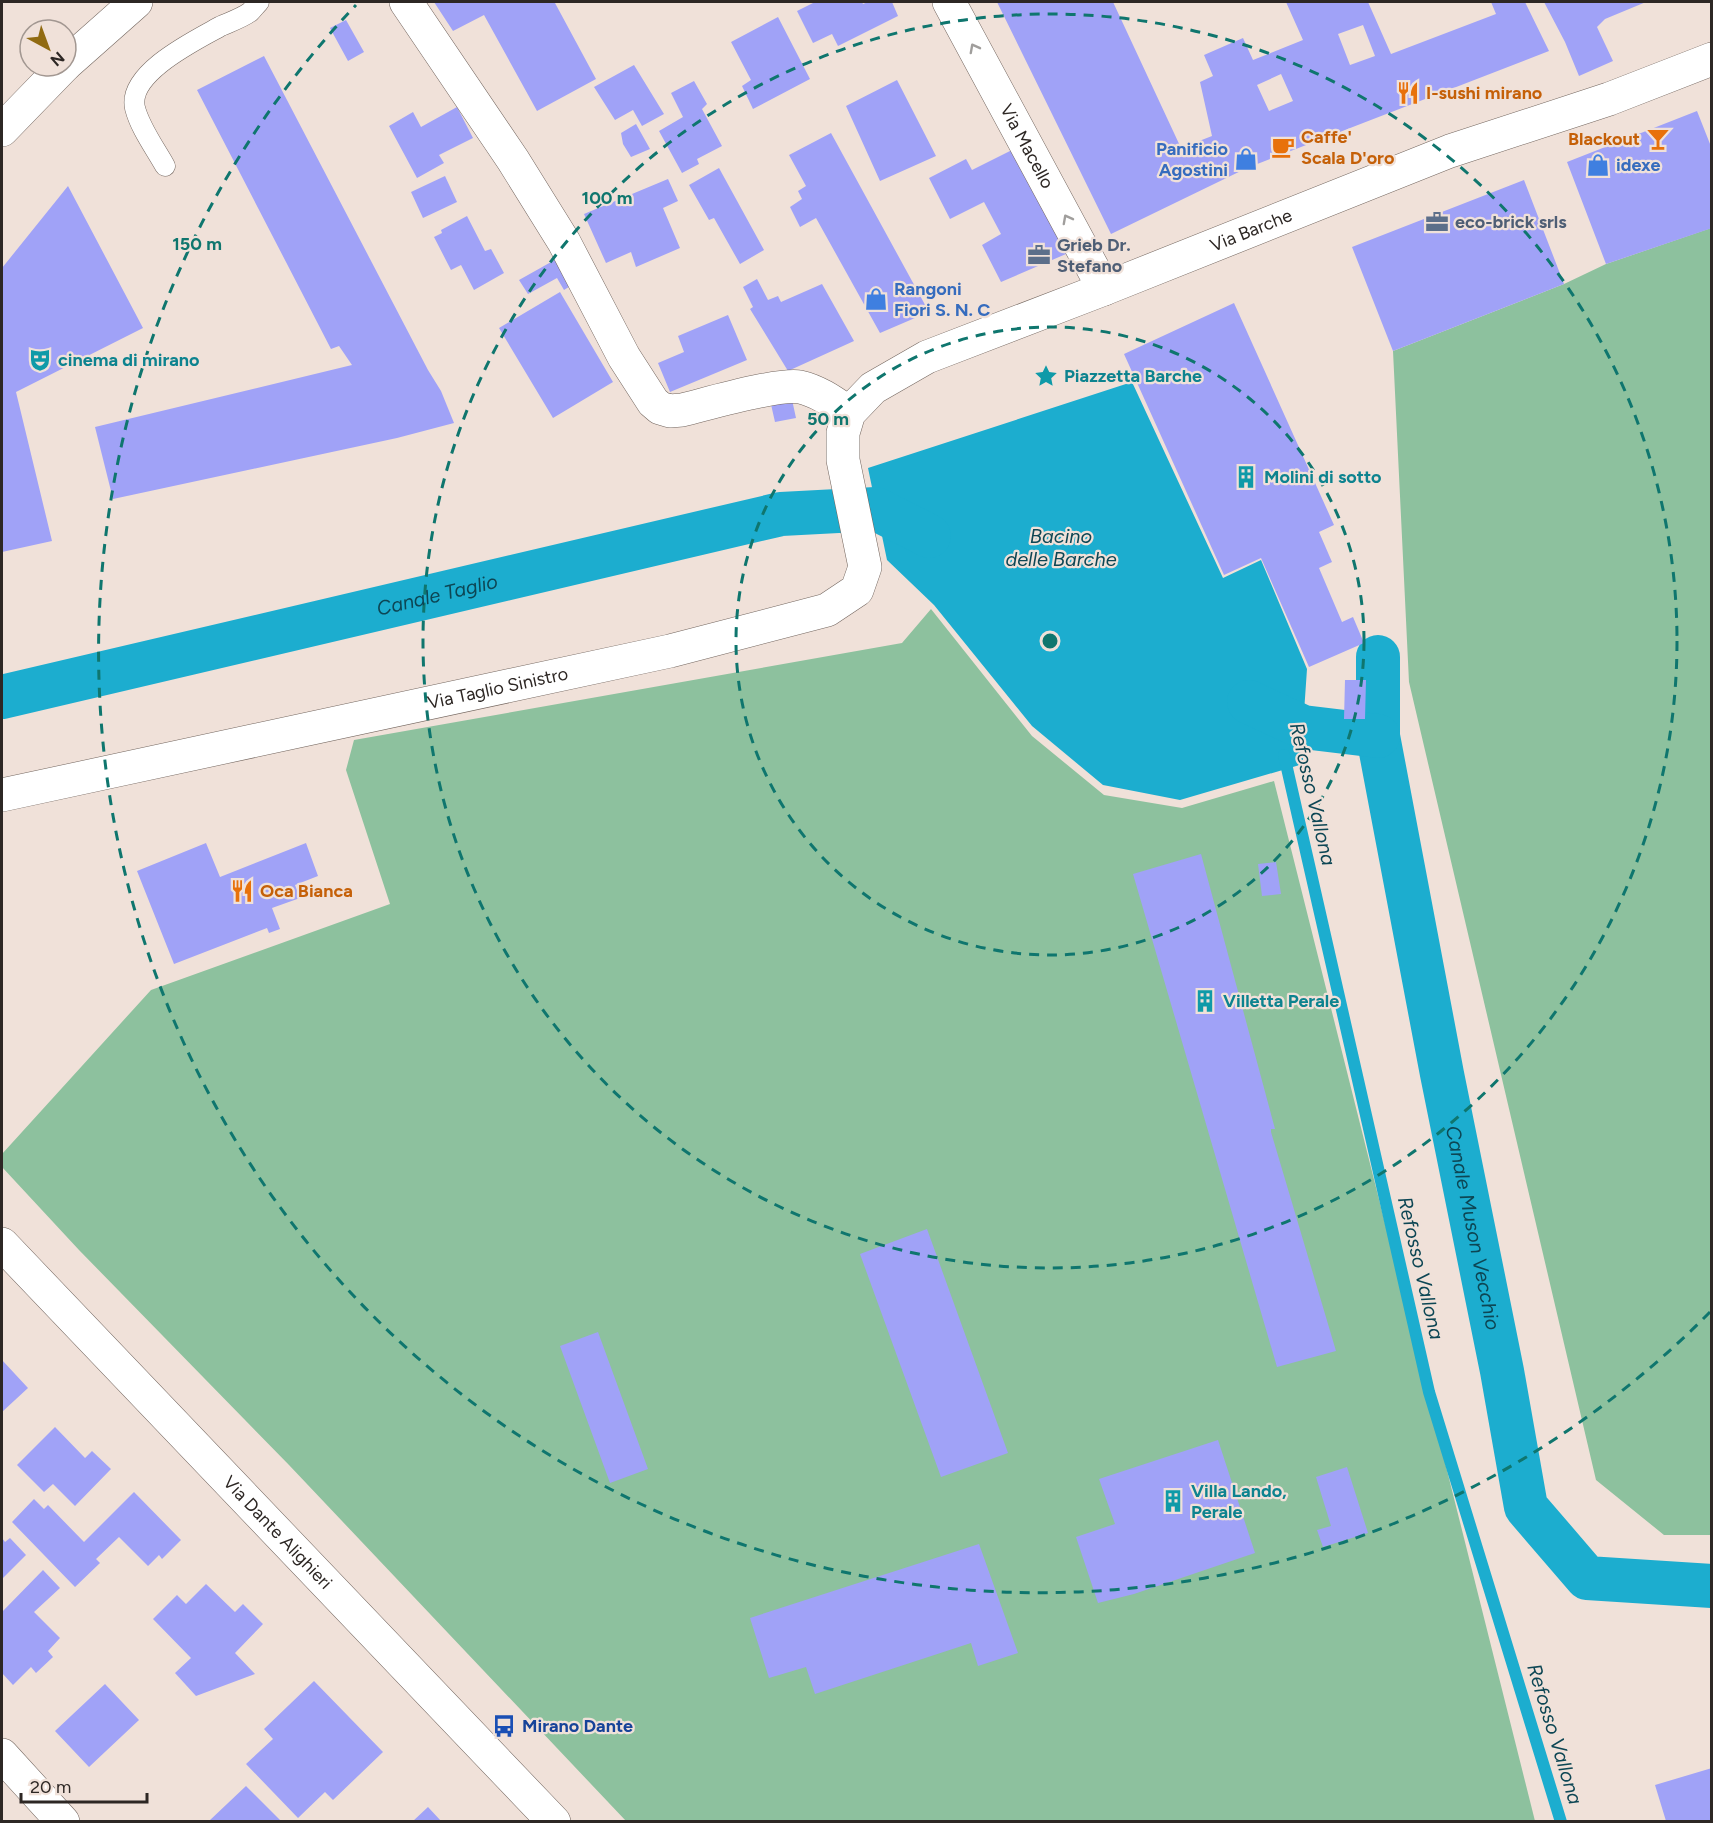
<svg xmlns="http://www.w3.org/2000/svg" width="1713" height="1823" viewBox="0 0 1713 1823" font-family="Figtree,sans-serif">
<rect width="100%" height="100%" fill="#f0e1d9"/>
<path fill="#8dc19e" d="M 1711,228 L 1711,1535 L 1664,1535 L 1596,1480 L 1409,682 L 1393,351 L 1564,284 L 1606,264 Z
M 931,609 L 1032,736 L 1104,795 L 1182,808 L 1274,781 L 1535,1821 L 626,1821 L 289,1465 L 79,1250 L 2,1167 L 2,1154 L 151,990 L 390,904 L 346,770 L 354,740 L 902,643 Z"/>
<path fill="#1cadcf" d="M 1132,382 L 1223,578 L 1261,560 L 1307,669 L 1303,727 L 1303,764 L 1180,800 L 1103,785 L 1032,726 L 934,605 L 887,560 L 868,468 Z"/>
<g fill="none" stroke-linecap="round" stroke-linejoin="round">
<path stroke="#1cadcf" stroke-width="12" d="M 1284,755 L 1429,1392 L 1561,1822"/>
<g stroke="#1cadcf" stroke-width="44">
<path id="s1" d="M 1378,657 L 1378,736 L 1442,1074 L 1502,1371 L 1526,1507 L 1587,1578 L 1712,1586"/>
<path id="s2" d="M 2,697 L 781,514 L 876,509 L 929,536"/>
<path d="M 1249,702 L 1303,727 L 1378,736"/>
</g>
</g>
<path fill="#a0a2f7" fill-rule="evenodd" d="M 434,2 L 558,2 L 555,3 L 596,79 L 537,111 L 484,15 L 453,31 Z
M 815,2 L 862,2 L 863,4 L 868,2 L 892,2 L 898,16 L 838,46 L 832,34 L 813,43 L 797,11 Z
M 997,2 L 1113,2 L 1181,148 L 1212,136 L 1200,82 L 1213,76 L 1204,55 L 1243,38 L 1253,60 L 1303,40 L 1286,2 L 1368,2 L 1391,54 L 1496,14 L 1491,2 L 1525,2 L 1549,51 L 1247,168 L 1111,234 ZM 1363,25 L 1375,56 L 1350,65 L 1338,34 ZM 1281,74 L 1293,101 L 1269,111 L 1257,85 Z
M 1544,2 L 1646,2 L 1605,19 L 1597,27 L 1613,61 L 1579,76 L 1565,42 Z
M 778,17 L 810,79 L 753,109 L 742,86 L 751,80 L 731,42 Z
M 346,20 L 364,52 L 348,61 L 330,28 Z
M 264,56 L 428,370 L 441,391 L 454,423 L 397,438 L 113,499 L 95,427 L 352,365 L 339,346 L 331,349 L 197,90 Z
M 634,65 L 664,114 L 642,126 L 633,110 L 615,120 L 594,87 Z
M 897,80 L 936,156 L 880,181 L 846,106 Z
M 694,81 L 707,104 L 702,109 L 722,146 L 697,159 L 699,164 L 682,173 L 659,131 L 683,117 L 671,93 Z
M 457,107 L 473,138 L 439,155 L 444,163 L 417,178 L 389,126 L 413,112 L 421,127 Z
M 1697,111 L 1712,149 L 1712,228 L 1606,264 L 1567,162 Z
M 636,124 L 650,149 L 631,157 L 623,144 L 621,133 Z
M 831,133 L 929,312 L 880,333 L 816,218 L 800,227 L 790,207 L 802,199 L 798,191 L 806,186 L 789,155 Z
M 1018,147 L 1073,251 L 1001,282 L 982,245 L 1001,234 L 984,202 L 950,219 L 929,178 L 966,159 L 972,170 Z
M 719,168 L 764,250 L 740,264 L 714,218 L 709,220 L 689,185 Z
M 445,176 L 457,202 L 423,218 L 411,192 Z
M 668,179 L 678,201 L 663,208 L 680,248 L 636,267 L 631,252 L 606,263 L 584,214 Z
M 1524,180 L 1564,284 L 1393,351 L 1352,247 Z
M 68,186 L 143,328 L 16,392 L 52,541 L 2,552 L 2,268 Z
M 467,216 L 485,251 L 491,249 L 504,273 L 474,290 L 461,265 L 451,270 L 434,237 L 442,233 L 441,230 Z
M 560,257 L 575,283 L 564,290 L 557,278 L 528,294 L 519,280 Z
M 757,279 L 768,300 L 778,296 L 781,302 L 822,284 L 854,341 L 788,371 L 750,309 L 753,307 L 743,287 Z
M 560,292 L 613,382 L 553,418 L 499,328 Z
M 1234,303 L 1334,525 L 1319,532 L 1332,562 L 1319,568 L 1342,622 L 1353,617 L 1364,643 L 1309,667 L 1261,558 L 1224,575 L 1124,354 Z
M 728,315 L 747,360 L 670,392 L 658,363 L 684,352 L 678,336 Z
M 791,395 L 796,418 L 775,422 L 770,400 Z
M 1345,680 L 1366,680 L 1365,719 L 1344,719 Z
M 206,843 L 220,877 L 306,843 L 318,876 L 295,885 L 300,898 L 272,908 L 280,929 L 269,933 L 267,928 L 174,964 L 137,871 Z
M 1201,854 L 1275,1129 L 1271,1129 L 1271,1132 L 1336,1351 L 1277,1367 L 1133,874 Z
M 1276,862 L 1281,894 L 1262,896 L 1258,864 Z
M 927,1229 L 1008,1453 L 941,1477 L 860,1254 Z
M 598,1332 L 648,1469 L 610,1483 L 560,1346 Z
M 2,1360 L 28,1388 L 2,1412 Z
M 55,1427 L 85,1458 L 92,1451 L 111,1469 L 75,1506 L 53,1484 L 44,1492 L 17,1465 Z
M 1218,1440 L 1255,1553 L 1134,1594 L 1098,1603 L 1076,1537 L 1115,1524 L 1099,1479 Z
M 1347,1467 L 1368,1533 L 1323,1547 L 1317,1530 L 1331,1526 L 1316,1477 Z
M 134,1492 L 181,1540 L 162,1559 L 159,1555 L 148,1566 L 119,1537 L 96,1559 L 100,1563 L 75,1587 L 12,1522 L 34,1499 L 44,1509 L 48,1505 L 84,1542 Z
M 2,1538 L 5,1542 L 10,1538 L 26,1555 L 2,1579 Z
M 979,1544 L 1018,1653 L 978,1666 L 971,1643 L 815,1694 L 806,1667 L 769,1678 L 750,1618 Z
M 43,1570 L 60,1588 L 34,1612 L 60,1638 L 48,1651 L 53,1657 L 36,1673 L 31,1667 L 13,1685 L 2,1673 L 2,1612 Z
M 206,1584 L 235,1612 L 243,1604 L 263,1624 L 235,1653 L 255,1674 L 196,1696 L 175,1673 L 191,1658 L 153,1619 L 177,1595 L 186,1604 Z
M 314,1681 L 383,1752 L 333,1800 L 325,1792 L 298,1818 L 246,1764 L 273,1739 L 264,1729 Z
M 105,1684 L 139,1720 L 89,1767 L 55,1731 Z
M 1712,1768 L 1712,1821 L 1666,1821 L 1655,1785 Z
M 246,1786 L 281,1821 L 209,1821 Z
M 428,1807 L 441,1821 L 413,1821 Z"/>
<g fill="none" stroke-linecap="round" stroke-linejoin="round">
<g stroke="#73665f" stroke-width="21">
<path id="lane" d="M 165,166 C 155,148 140,128 135,108 C 127,73 196,40 221,26 C 230,22 242,18 250,12 C 253,9 256,5 259,2"/>
</g>
<g stroke="#73665f" stroke-width="34">
<g id="street">
<path d="M 406,2 L 513,160 L 564,242 L 624,357 L 653,402 L 660,408 L 670,411 L 682,410 C 707,404 778,383 800,387 C 818,391 833,402 849,413"/>
<path id="s3" d="M 949,2 L 1104,289"/>
<path id="s4" d="M 2,795 L 670,651 L 827,610 L 857,590 L 865,567 L 843,460 L 843,433 L 849,413 L 873,388 L 927,357 L 1104,289 L 1450,151 L 1609,99 L 1712,59"/>
<path d="M 2,1755 L 63,1822"/>
</g>
</g>
<g stroke="#73665f" stroke-width="34">
<g id="secondary">
<path d="M 66,64 L 136,2"/>
<path d="M 2,130 L 64,66"/>
<path id="s5" d="M 2,1244 L 554,1822"/>
</g>
</g>
<use href="#lane" stroke="#fff" stroke-width="20"/>
<use href="#street" stroke="#fff" stroke-width="33"/>
<use href="#secondary" stroke="#fff" stroke-width="33"/>
</g>
<defs><path id="oneway-chevron" d="M-2-3.5L2.5 0L-2 3.5" fill="none" stroke-width="1.6" stroke-linecap="round" stroke-linejoin="round" transform="scale(1.5)"/></defs>
<g stroke="#a09e9c">
<use href="#oneway-chevron" transform="translate(974 48) rotate(-118)"/>
<use href="#oneway-chevron" transform="translate(1067 219) rotate(-118)"/>
</g>
<g fill="none" stroke="#0f766e" stroke-width="3" stroke-dasharray="10 8">
<circle cx="1050" cy="641" r="314"/>
<circle cx="1050" cy="641" r="627"/>
<path d="M1710 1312A941 941 0 0 1 356 5"/>
</g>
<defs>
<g id="restaurant-bare" transform="scale(1.8)"><path d="M-5-6h1v4h1v-4h1v4h1v-4h1v5L-1.5 .5V6h-2V.5L-5-1ZM5-6V6H3V1.5H1.5Q1.5-4 5-6Z" fill="#e8710a" stroke="#f0e1d9" stroke-width="2.5" paint-order="stroke"/></g>
<g id="bar-bare" transform="scale(1.8)"><path d="M-6-5H6L.8 .8V4.5H3.5V6h-7V4.5H-.8V.8Z" fill="#e8710a" stroke="#f0e1d9" stroke-width="2.5" paint-order="stroke"/></g>
<g id="cafe-bare" transform="scale(1.8)"><path d="M-5.5-4.5H6V0H3Q3 3.5 0 3.5H-2.5Q-5.5 3.5-5.5 0ZM3-3.2v2h1.7v-2ZM-6 4.5H4V6H-6Z" fill="#e8710a" stroke="#f0e1d9" stroke-width="2.5" paint-order="stroke"/></g>
<g id="shop-bare" transform="scale(1.8)"><path d="M-5-2.5h2.3a2.7 3.5 0 0 1 5.4 0H5L5.5 6h-11ZM-1.5-2.5h3a1.5 2.3 0 0 0-3 0Z" fill="#3f7fe0" stroke="#f0e1d9" stroke-width="2.5" paint-order="stroke"/></g>
<g id="office-bare" transform="scale(1.8)"><path d="M-6-3h4V-5.5h4V-3h4V5H-6ZM-1-4.5V-3h2v-1.5ZM-6 0V1H6V0Z" fill="#5c6f8a" stroke="#f0e1d9" stroke-width="2.5" paint-order="stroke"/></g>
<g id="theatre-bare" transform="scale(1.8)"><path d="M-5-5.5Q0-4 5-5.5V0Q5 5 0 6Q-5 5-5 0ZM-3.3-2.5H-1v1.5H-3.3ZM1-2.5H3.3v1.5H1ZM-2.8 1Q0 5.5 2.8 1Z" fill="#0f9aa8" stroke="#f0e1d9" stroke-width="2.5" paint-order="stroke"/></g>
<g id="sight-bare" transform="scale(1.8)"><path d="M0-6L1.8-2.2L6-1.7L2.9 1.2L3.7 5.4L0 3.3L-3.7 5.4L-2.9 1.2L-6-1.7L-1.8-2.2Z" fill="#0f9aa8" stroke="#f0e1d9" stroke-width="2.5" paint-order="stroke"/></g>
<g id="building-bare" transform="scale(1.8)"><path d="M-4-6H4V6H1V3H-1V6H-4ZM-2.5-4.3h1.7v1.8h-1.7ZM.8-4.3h1.7v1.8H.8ZM-2.5-1h1.7V.8h-1.7ZM.8-1h1.7V.8H.8Z" fill="#0f9aa8" stroke="#f0e1d9" stroke-width="2.5" paint-order="stroke"/></g>
<g id="bus-bare" transform="scale(1.8)"><path d="M-5-6H5V4H4V6H2V4H-2V6H-4V4H-5ZM-3.5-4V0h7V-4ZM-3.5 1.2v1.5H-2V1.2ZM2 1.2v1.5H3.5V1.2Z" fill="#1a4fb4" stroke="#f0e1d9" stroke-width="2.5" paint-order="stroke"/></g>
</defs>
<g fill-rule="evenodd">
<use href="#restaurant-bare" x="1408" y="93"/>
<use href="#bar-bare" x="1658" y="139"/>
<use href="#cafe-bare" x="1283" y="147"/>
<use href="#shop-bare" x="1246" y="159"/>
<use href="#shop-bare" x="1598" y="165"/>
<use href="#office-bare" x="1437" y="222"/>
<use href="#office-bare" x="1039" y="255"/>
<use href="#shop-bare" x="876" y="299"/>
<use href="#theatre-bare" x="40" y="360"/>
<use href="#sight-bare" x="1046" y="376"/>
<use href="#building-bare" x="1246" y="477"/>
<use href="#restaurant-bare" x="242" y="891"/>
<use href="#building-bare" x="1205" y="1001"/>
<use href="#building-bare" x="1173" y="1501"/>
<use href="#bus-bare" x="504" y="1726"/>
</g>
<g text-anchor="middle" stroke-width="4.5" stroke-linejoin="round" paint-order="stroke">
<g font-size="18" font-weight="bold" fill="#c56008" stroke="#f0e1d9" text-anchor="start">
<text x="1426" y="99">I-sushi mirano</text>
<text x="1301" y="143">Caffe'<tspan x="1301" dy="21">Scala D'oro</tspan></text>
<text x="1640" y="145" text-anchor="end">Blackout</text>
<text x="260" y="897">Oca Bianca</text>
</g>
<g font-size="18" fill="#2d2724" stroke="#f0e1d9">
<text dy="6" stroke="none"><textPath href="#s3" startOffset="164">Via Macello</textPath></text>
<text dy="6" stroke="none"><textPath href="#s4" startOffset="1508">Via Barche</textPath></text>
<text dy="6" stroke="none"><textPath href="#s4" startOffset="507">Via Taglio Sinistro</textPath></text>
<text dy="6" stroke="none"><textPath href="#s5" startOffset="399">Via Dante Alighieri</textPath></text>
</g>
<g font-size="18" font-weight="bold" fill="#366cbe" stroke="#f0e1d9" text-anchor="start">
<text x="1228" y="155" text-anchor="end">Panificio<tspan x="1228" dy="21">Agostini</tspan></text>
<text x="1616" y="171">idexe</text>
<text x="894" y="295">Rangoni<tspan x="894" dy="21">Fiori S. N. C</tspan></text>
</g>
<g font-size="18" font-weight="bold" fill="#4e5e75" stroke="#f0e1d9" text-anchor="start">
<text x="1455" y="228">eco-brick srls</text>
<text x="1057" y="251">Grieb Dr.<tspan x="1057" dy="21">Stefano</tspan></text>
</g>
<g font-size="18" font-weight="bold" fill="#0d838f" stroke="#f0e1d9" text-anchor="start">
<text x="58" y="366">cinema di mirano</text>
<text x="1064" y="382">Piazzetta Barche</text>
<text x="1264" y="483">Molini di sotto</text>
<text x="1223" y="1007">Villetta Perale</text>
<text x="1191" y="1497">Villa Lando,<tspan x="1191" dy="21">Perale</tspan></text>
</g>
<g font-size="18" font-weight="bold" fill="#164399" stroke="#f0e1d9" text-anchor="start">
<text x="522" y="1732">Mirano Dante</text>
</g>
<g font-size="20" font-style="italic" fill="#0d4654" stroke="#f0e1d9">
<text x="1061" y="543">Bacino<tspan x="1061" dy="23">delle Barche</tspan></text>
<text dy="7" stroke="none"><textPath href="#s2" startOffset="447">Canale Taglio</textPath></text>
<text transform="translate(1313 794) rotate(77)" y="7">Refosso Vallona</text>
<text dy="7" stroke="none"><textPath href="#s1" startOffset="580">Canale Muson Vecchio</textPath></text>
<text transform="translate(1421 1268) rotate(77)" y="7">Refosso Vallona</text>
<text transform="translate(1555 1734) rotate(73)" y="7">Refosso Vallona</text>
</g>
</g>
<circle cx="1050" cy="641" r="9" fill="#0f766e" stroke="#f0e1d9" stroke-width="3"/>
<g font-size="18" text-anchor="middle" font-weight="bold" fill="#0f766e" stroke="#f0e1d9" stroke-width="4.5" stroke-linejoin="round" paint-order="stroke">
<text x="607" y="204">100 m</text>
<text x="197" y="250">150 m</text>
<text x="828" y="425">50 m</text>
</g>
<rect width="1713" height="1823" fill="none" stroke="#2d2724" stroke-width="6"/>
<g transform="translate(48 48) rotate(139)"><circle r="28" fill="#f0e1d9" stroke="#a29791" stroke-width="1.5"/>
<path d="M0-4.5L10 22L0 15L-10 22Z" fill="#916b12"/>
<text y="-9" font-size="16" font-weight="bold" text-anchor="middle" fill="#2d2724">N</text>
</g>
<path d="M21 1793v9h126v-9" fill="none" stroke="#2d2724" stroke-width="3"/>
<text x="30" y="1793" font-size="18" fill="#2d2724" stroke="#f0e1d9" stroke-width="4.5" paint-order="stroke">20 m</text>
</svg>
